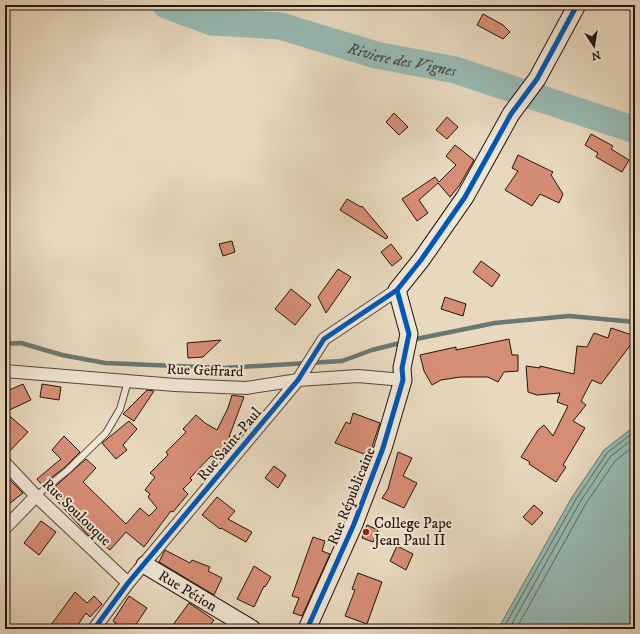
<svg xmlns="http://www.w3.org/2000/svg" width="640" height="634" viewBox="0 0 640 634" font-family="'IM FELL DW Pica',serif">
<rect width="100%" height="100%" fill="#e8d9be"/>
<filter id="stains"><feTurbulence type="fractalNoise" baseFrequency=".005" numOctaves="4"/><feColorMatrix values="0 0 0 0 .2 0 0 0 0 .09 0 0 0 0 .02 0 0 0 .5 -.17"/></filter>
<radialGradient id="worn" r=".72"><stop offset=".6" stop-color="#630" stop-opacity="0"/><stop offset="1" stop-color="#630" stop-opacity=".3"/></radialGradient>
<path fill="#97bab4" stroke="#697872" d="M 635,426 L 635,629 L 498,629 L 572,497 L 604,450 Z"/>
<g fill="none" stroke-linecap="round" stroke-linejoin="round">
<path stroke="#5e6862" stroke-width="1" d="M 503,629 L 576,499 L 607,453 L 635,431
M 509,629 L 580,502 L 610,457 L 635,437
M 516,629 L 585,505 L 615,461 L 635,445"/>
<path stroke="#697872" stroke-width="4.5" d="M 411,340 L 495,323 L 569,316 L 635,322
M 5,344 L 21,343 L 62,355 L 105,363 L 224,368 L 342,361 L 372,350 L 404,342"/>
<path stroke="#97bab4" stroke-width="27" id="s1" d="M 166,5 L 212,22 L 280,26 L 376,55 L 455,70 L 635,130"/>
</g>
<path fill="#d68d75" stroke="#25150f" d="M 483,14 L 503,25 L 510,32 L 503,39 L 477,25 Z
M 394,113 L 408,127 L 399,135 L 386,122 Z
M 447,117 L 458,127 L 447,139 L 436,130 Z
M 591,134 L 613,146 L 611,149 L 629,160 L 622,172 L 596,157 L 598,153 L 585,145 Z
M 455,145 L 474,160 L 459,186 L 450,197 L 438,183 L 419,200 L 428,213 L 417,221 L 402,199 L 435,177 L 439,182 L 456,165 L 446,156 Z
M 518,155 L 553,172 L 551,175 L 563,194 L 559,203 L 540,194 L 532,206 L 505,190 L 518,171 L 512,168 Z
M 347,199 L 361,207 L 362,206 L 388,237 L 386,239 L 340,210 Z
M 232,241 L 235,252 L 223,256 L 219,244 Z
M 391,244 L 402,258 L 392,266 L 381,252 Z
M 481,261 L 500,275 L 492,287 L 473,272 Z
M 338,269 L 351,277 L 326,313 L 318,297 Z
M 291,289 L 311,305 L 295,325 L 275,309 Z
M 445,297 L 466,304 L 463,316 L 441,309 Z
M 611,328 L 635,336 L 635,339 L 601,384 L 592,380 L 581,401 L 586,405 L 573,421 L 585,428 L 563,465 L 566,467 L 556,482 L 529,464 L 530,462 L 521,457 L 538,430 L 544,425 L 553,436 L 568,406 L 557,402 L 560,393 L 537,395 L 528,392 L 526,366 L 540,368 L 540,366 L 574,374 L 577,346 L 587,347 L 594,333 L 608,338 Z
M 509,339 L 512,355 L 518,355 L 518,371 L 504,372 L 498,382 L 488,377 L 461,377 L 441,380 L 432,385 L 424,371 L 420,355 L 456,347 L 456,350 Z
M 221,340 L 203,357 L 188,358 L 187,343 Z
M 23,384 L 31,400 L 5,412 L 28,432 L 5,456 L 5,392 Z
M 42,384 L 61,387 L 59,400 L 40,397 Z
M 147,390 L 154,391 L 134,421 L 123,414 Z
M 232,395 L 244,397 L 229,437 L 231,438 L 218,459 L 211,456 L 190,478 L 192,480 L 183,489 L 188,494 L 173,512 L 171,511 L 144,547 L 126,532 L 110,550 L 92,534 L 89,536 L 49,492 L 86,459 L 96,468 L 83,482 L 126,524 L 140,508 L 149,516 L 157,508 L 148,497 L 150,494 L 145,490 L 155,477 L 150,473 L 168,455 L 166,452 L 186,432 L 183,429 L 196,415 L 205,423 L 217,430 L 228,408 Z
M 353,413 L 380,423 L 369,456 L 335,443 L 346,422 L 350,424 Z
M 129,421 L 137,429 L 123,445 L 127,450 L 116,459 L 102,443 Z
M 64,436 L 80,452 L 65,467 L 42,485 L 37,479 L 61,459 L 52,450 Z
M 398,452 L 412,458 L 403,476 L 417,483 L 404,508 L 382,498 L 388,489 Z
M 274,466 L 286,475 L 278,488 L 265,478 Z
M 5,475 L 23,493 L 5,507 Z
M 217,497 L 235,511 L 228,519 L 252,532 L 246,542 L 221,528 L 220,529 L 202,515 Z
M 534,505 L 543,513 L 532,525 L 523,517 Z
M 41,521 L 56,532 L 39,555 L 24,543 Z
M 367,525 L 378,530 L 373,542 L 362,538 Z
M 313,537 L 325,541 L 322,551 L 330,554 L 302,616 L 293,613 L 299,598 L 292,596 Z
M 397,546 L 413,554 L 406,570 L 390,561 Z
M 165,550 L 190,563 L 192,560 L 210,567 L 208,571 L 222,578 L 214,595 L 159,562 Z
M 254,566 L 271,577 L 265,587 L 264,586 L 254,607 L 237,599 Z
M 358,573 L 382,582 L 367,624 L 345,616 L 355,590 L 352,589 Z
M 75,592 L 87,603 L 94,596 L 102,604 L 90,617 L 86,613 L 75,629 L 48,629 Z
M 129,596 L 147,608 L 133,629 L 111,629 L 116,623 L 113,621 Z
M 189,603 L 214,620 L 207,629 L 170,629 Z"/>
<g fill="none" stroke-linecap="round" stroke-linejoin="round">
<g stroke="#56463b" stroke-width="8">
<path id="lane" d="M 36,496 L 68,470 L 106,433 L 120,409 L 128,381"/>
</g>
<g stroke="#56463b" stroke-width="14">
<path id="street" d="M 5,371 L 175,385 L 246,388 L 298,380 L 358,376 L 403,380
M 5,463 L 36,496 L 128,583
M 5,528 L 36,496
M 94,629 L 128,583 L 298,380 L 324,339 L 397,290"/>
</g>
<g stroke="#25150f" stroke-width="19">
<g id="secondary">
<path id="s2" d="M 145,565 L 252,629"/>
<path d="M 307,629 L 354,524 L 383,448 L 403,380 L 402,368 L 409,334 L 397,290 L 421,260 L 465,197 L 511,114 L 537,79 L 577,5"/>
</g>
</g>
<use href="#lane" stroke="#f0e6d5" stroke-width="6"/>
<use href="#street" stroke="#f0e6d5" stroke-width="12"/>
<use href="#secondary" stroke="#f0e6d5" stroke-width="17"/>
<g stroke="#f0e6d5" stroke-width="8">
<path id="cycleway" d="M 94,629 L 128,583 L 298,380 L 324,339 L 397,290
M 307,629 L 354,524 L 383,448 L 403,380 L 402,368 L 409,334 L 397,290 L 421,260 L 465,197 L 511,114 L 537,79 L 577,5"/>
</g>
<use href="#cycleway" stroke="#0057b8" stroke-width="5"/>
</g>
<circle fill="#8f2418" stroke="#f0e6d5" stroke-width="1.5" cx="366" cy="532" r="4"/>
<g text-anchor="middle" stroke-width="4" stroke-linejoin="round" paint-order="stroke">
<g font-size="15" fill="#25150f" stroke="#f0e6d5">
<text transform="translate(205 370) rotate(2)" y="5">Rue Geffrard</text>
<text transform="translate(229 444) rotate(-50)" y="5">Rue Saint-Paul</text>
<text transform="translate(351 496) rotate(-68)" y="5">Rue Républicaine</text>
<text transform="translate(77 512) rotate(44)" y="5">Rue Soulouque</text>
<text dy="5" stroke="none"><textPath href="#s2" startOffset="50">Rue Pétion</textPath></text>
</g>
<g font-size="15" fill="#25150f" stroke="#f0e6d5" text-anchor="start">
<text x="374" y="528">College Pape<tspan x="374" dy="17">Jean Paul II</tspan></text>
</g>
<g font-size="16" font-style="italic" fill="#4d4f49" stroke="#f0e6d5">
<text dy="6" stroke="none"><textPath href="#s1" startOffset="244">Riviere des Vignes</textPath></text>
</g>
</g>
<rect width="640" height="634" fill="none" stroke="#e8d9be" stroke-width="20"/>
<rect x="6" y="6" width="628" height="622" fill="none" stroke="#25150f" stroke-width="2"/>
<rect x="10" y="10" width="620" height="614" fill="none" stroke="#25150f"/>
<g transform="translate(594 46) rotate(168)" stroke="#f0e6d5" stroke-width="3" paint-order="stroke">
<path d="M0-3L7 15L0 10L-7 15Z" fill="#25150f"/>
<text y="-6" font-size="11" font-weight="bold" text-anchor="middle" fill="#25150f">N</text>
</g>
<rect width="100%" height="100%" filter="url(#stains)"/>
<rect width="100%" height="100%" fill="url(#worn)"/>
</svg>
